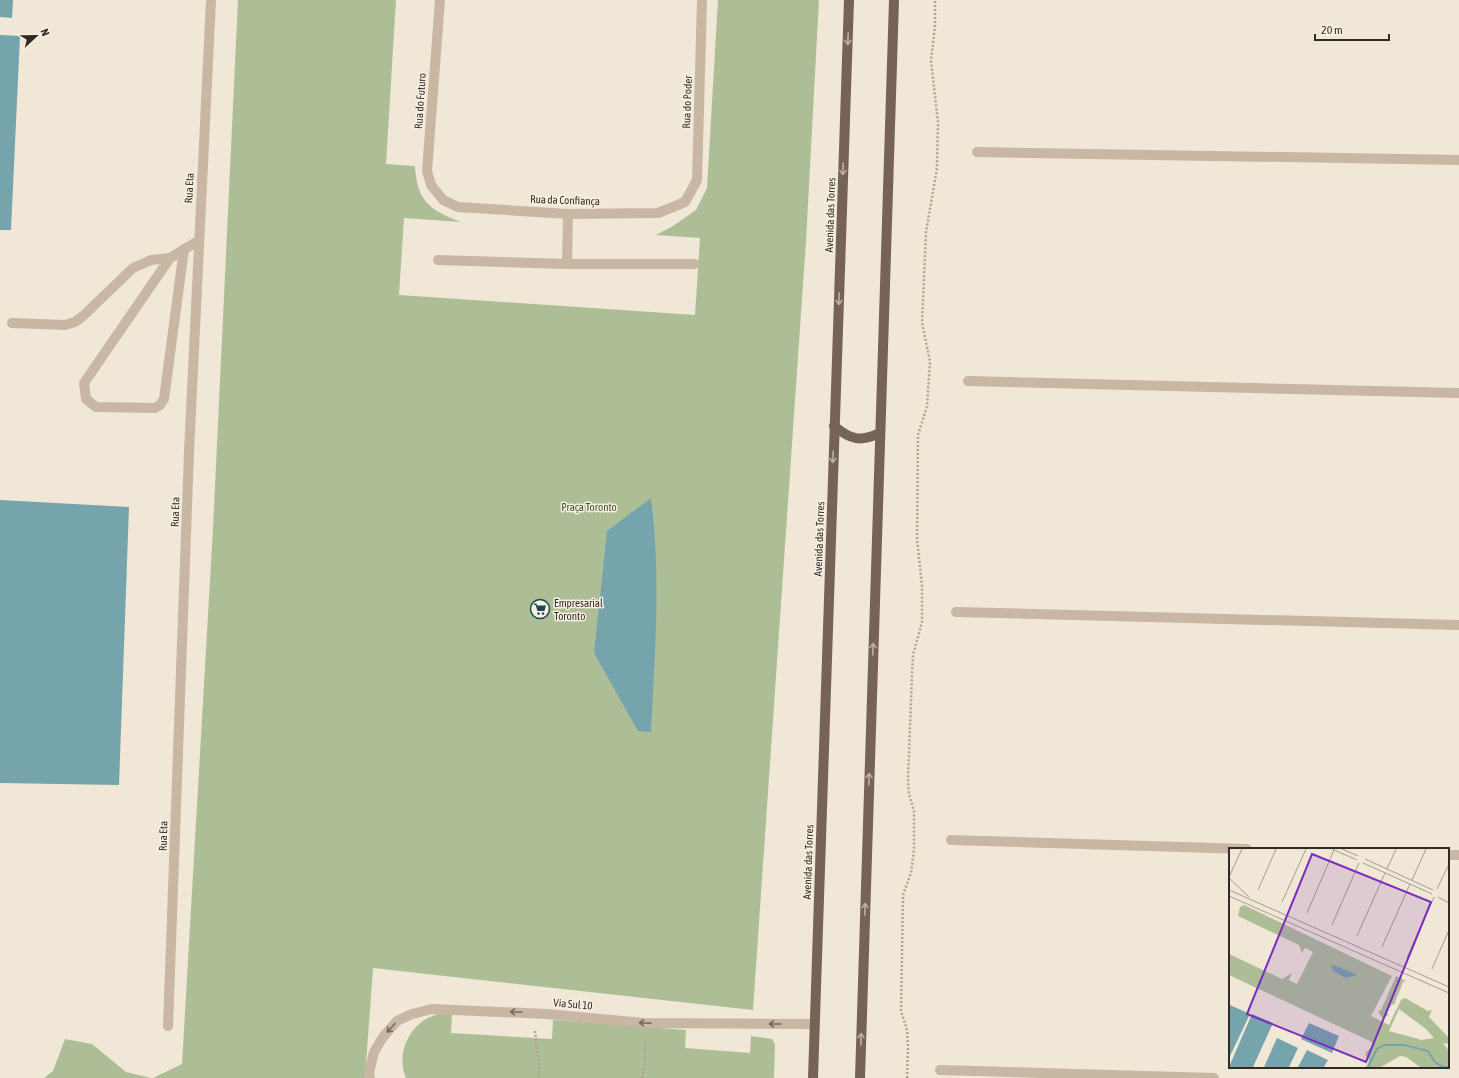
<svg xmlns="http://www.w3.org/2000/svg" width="1459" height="1078" viewBox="0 0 1459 1078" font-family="'Asap Condensed',sans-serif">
<rect width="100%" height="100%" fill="#f0e7d6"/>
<path fill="#adbe97" d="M 238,0 L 396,0 L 386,164 L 415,166 C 417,202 430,210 461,222 L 404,218 L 399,295 L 695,315 L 700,238 L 656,235 L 673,226 L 696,210 L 707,188 L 718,0 L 819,0 L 806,241 L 753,1010 L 373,968 L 365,1078 L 153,1078 L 182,1064 L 213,529 Z
M 438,1014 L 452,1014 L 451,1033 L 552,1039 L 553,1020 L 686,1030 L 685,1048 L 750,1053 L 751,1036 L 772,1039 L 775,1044 L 774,1078 L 406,1078 C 397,1057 406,1031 426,1019 C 429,1017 434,1016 438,1014 Z
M 65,1039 L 92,1044 L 126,1072 L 151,1078 L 44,1078 L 53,1071 Z"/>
<path fill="#76a4ac" d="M 0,0 L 13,0 L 12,18 L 0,17 Z
M 0,35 L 20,36 L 11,230 L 0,230 Z
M 651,498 C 661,575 655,654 651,732 L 638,731 L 594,653 L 607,531 Z
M 0,500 L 129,507 L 119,785 L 0,783 Z"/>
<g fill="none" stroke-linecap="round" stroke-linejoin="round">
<path stroke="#b3a28e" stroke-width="2.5" stroke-dasharray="2 2" stroke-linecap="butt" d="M 535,1031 L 539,1067 L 538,1078
M 642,1078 L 645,1064 L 645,1041
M 907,1078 L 908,1047 L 907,1030 L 901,1011 L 903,895 L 911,873 L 914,850 L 914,811 L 909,794 L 908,780 L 912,674 L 913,655 L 922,622 L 922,586 L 917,539 L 918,435 L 927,406 L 930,361 L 922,323 L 926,232 L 937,168 L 938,122 L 931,61 L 935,25 L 935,0"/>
<path stroke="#c7b7a3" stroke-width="10" d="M 440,0 L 427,171 L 431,185 L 443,200 L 458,207 L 568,214 L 658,213 L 685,202 L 697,180 L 702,0
M 977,152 L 1459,160
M 568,214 L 567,264 L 695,264
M 184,249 L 164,399 L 160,405 L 155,408 L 96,407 L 86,399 L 84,383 L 170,258 L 198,241
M 438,260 L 567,264
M 12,323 L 65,325 L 75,322 L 83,316 L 133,268 L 151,260 L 170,258
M 968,381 L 1459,393
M 956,612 L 1459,625
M 951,840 L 1247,849
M 1448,855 L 1459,855
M 168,1026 L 189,452 L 211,0
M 940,1070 L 1214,1078
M 370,1078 L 369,1073 L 374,1052 L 383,1037 L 397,1021 L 412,1014 L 432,1009 L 547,1014 L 644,1023 L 814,1024"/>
<path stroke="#746356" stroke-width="10" d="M 834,426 C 851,440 860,442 880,433
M 813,1078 L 849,0
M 860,1078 L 894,0"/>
</g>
<defs><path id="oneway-shaft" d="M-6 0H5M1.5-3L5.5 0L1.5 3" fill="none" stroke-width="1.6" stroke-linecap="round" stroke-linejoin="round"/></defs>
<g stroke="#bdb1a3">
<use href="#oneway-shaft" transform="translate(848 39) rotate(92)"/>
<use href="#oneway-shaft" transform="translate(843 169) rotate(92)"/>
<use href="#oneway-shaft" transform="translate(839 299) rotate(92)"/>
<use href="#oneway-shaft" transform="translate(833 457) rotate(92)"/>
<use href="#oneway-shaft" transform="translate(873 649) rotate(-88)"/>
<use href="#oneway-shaft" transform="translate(869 779) rotate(-88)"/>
<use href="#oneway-shaft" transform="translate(865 909) rotate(-88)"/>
<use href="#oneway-shaft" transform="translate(861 1039) rotate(-88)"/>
</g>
<g stroke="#756a5e">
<use href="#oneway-shaft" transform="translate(516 1012) rotate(-177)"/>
<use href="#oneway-shaft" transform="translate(645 1023) rotate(-177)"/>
<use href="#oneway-shaft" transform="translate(775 1024) rotate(-180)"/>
<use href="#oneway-shaft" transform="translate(391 1028) rotate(132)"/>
</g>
<defs>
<g id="supermarket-ring" transform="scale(1)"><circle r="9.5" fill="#f8f0e2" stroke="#1c4952" stroke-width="1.5"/><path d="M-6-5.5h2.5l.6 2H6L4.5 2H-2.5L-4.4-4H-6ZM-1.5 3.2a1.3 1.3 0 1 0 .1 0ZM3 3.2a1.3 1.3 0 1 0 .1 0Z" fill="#1c4952"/></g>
</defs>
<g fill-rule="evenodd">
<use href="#supermarket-ring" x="540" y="609"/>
</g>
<g text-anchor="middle" stroke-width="3" stroke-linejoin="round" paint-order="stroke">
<g font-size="11" fill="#322b25" stroke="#f8f0e2">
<text transform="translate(420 101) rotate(-86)" y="4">Rua do Futuro</text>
<text transform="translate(687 102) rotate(-88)" y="4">Rua do Poder</text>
<text transform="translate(189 188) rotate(-87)" y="4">Rua Eta</text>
<text transform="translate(565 200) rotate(2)" y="4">Rua da Confiança</text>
<text transform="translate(830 215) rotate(-88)" y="4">Avenida das Torres</text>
<text transform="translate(175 512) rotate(-88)" y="4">Rua Eta</text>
<text transform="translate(819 539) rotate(-88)" y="4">Avenida das Torres</text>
<text transform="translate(163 836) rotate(-88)" y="4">Rua Eta</text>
<text transform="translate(808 862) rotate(-88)" y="4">Avenida das Torres</text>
<text transform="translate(573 1004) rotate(5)" y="4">Via Sul 10</text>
</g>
<g font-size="11" fill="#3e5029" stroke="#f8f0e2">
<text x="589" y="511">Praça Toronto</text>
</g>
<g font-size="11" fill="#322b25" stroke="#f8f0e2" text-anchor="start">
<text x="554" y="607">Empresarial<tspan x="554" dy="13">Toronto</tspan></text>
</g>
</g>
<g transform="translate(1229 848)">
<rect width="220" height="220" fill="#f0e7d6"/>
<path d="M 15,57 L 163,128 L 142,168 L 160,177 L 172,152 L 176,150 L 199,163 L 203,162 L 200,169 L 220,190 L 220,196 L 214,195 L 220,203 L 220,219 L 191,219 L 177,209 L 171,208 L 152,219 L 137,219 L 140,213 L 136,205 L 144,198 L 143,194 L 0,127 L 0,106 L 53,131 L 63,125 L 60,132 L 68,136 L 84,104 L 76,100 L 73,105 L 70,97 L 9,68 L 11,59 ZM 170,161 L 197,181 L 205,190 L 193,192 L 160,183 ZM 167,128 L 177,133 L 174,134 L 165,157 L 163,156 L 158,165 L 160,167 L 153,170 L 149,163 L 152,162 Z" fill="#adbe97" fill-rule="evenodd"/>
<path d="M 102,117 L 110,119 L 128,127 L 117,130 L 104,123 ZM 1,157 L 21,166 L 0,210 L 0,159 ZM 23,166 L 44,175 L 24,219 L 0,219 ZM 80,175 L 110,188 L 103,205 L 72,191 ZM 48,190 L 69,200 L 60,219 L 35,219 ZM 78,202 L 99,212 L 95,219 L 69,219 Z" fill="#76a4ac"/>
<path fill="none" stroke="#76a4ac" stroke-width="2" d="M 139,219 L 148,201 L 155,197 L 175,197 L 199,203 L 206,214 L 214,219 L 220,219"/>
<path fill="none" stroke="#a49c8f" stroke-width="1" d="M 103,1 L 128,12M 113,1 L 129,8M 136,11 L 204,42M 134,15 L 203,46M 158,21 L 167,1M 0,29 L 13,1M 0,30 L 20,49M 183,32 L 197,1M 208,41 L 220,16M 0,42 L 220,139M 29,42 L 47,1M 0,48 L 220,145M 209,49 L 220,55M 53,54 L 77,1M 78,65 L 105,2M 103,77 L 130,15M 128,88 L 156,25M 153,99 L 181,36M 178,110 L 205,49M 203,121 L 220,82"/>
<path fill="#7b2cbf" fill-opacity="0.15" stroke="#7b2cbf" stroke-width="2" d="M 83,6 L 202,54 L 137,214 L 18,166 Z"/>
<rect width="220" height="220" fill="none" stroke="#322b25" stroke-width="2"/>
</g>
<g transform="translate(36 36) rotate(68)" stroke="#f8f0e2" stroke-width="3" paint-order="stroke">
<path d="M0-3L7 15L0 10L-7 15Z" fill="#322b25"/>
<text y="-6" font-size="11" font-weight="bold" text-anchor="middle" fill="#322b25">N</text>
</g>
<path d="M1315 34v6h74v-6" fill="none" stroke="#322b25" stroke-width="2"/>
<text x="1321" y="34" font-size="12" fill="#322b25" stroke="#f8f0e2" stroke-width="3" paint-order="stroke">20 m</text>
</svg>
